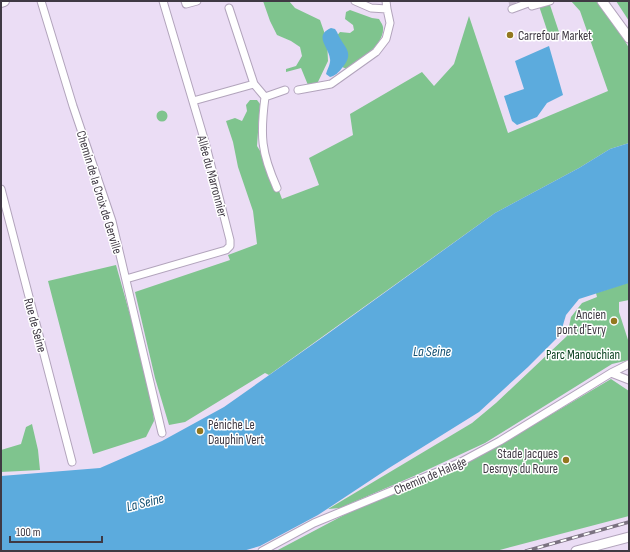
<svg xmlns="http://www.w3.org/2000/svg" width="630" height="552" viewBox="0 0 630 552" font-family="'Sofia Sans Condensed',sans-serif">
<rect width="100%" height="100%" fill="#ebddf5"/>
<path fill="#7fc48e" d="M 263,1 L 289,1 L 295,8 L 320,20 L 327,40 L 328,61 L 317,84 L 310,90 L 301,68 L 286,72 L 286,69 L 296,66 L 302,56 L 300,47 L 291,41 L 277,35 L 270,21 Z
M 571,1 L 596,1 L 616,26 L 629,48 L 629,143 L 610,149 L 579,168 L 495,213 L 269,375 L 265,373 L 185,422 L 169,425 L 155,378 L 135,292 L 230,260 L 228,255 L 257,244 L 253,211 L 238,167 L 233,142 L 226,121 L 235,118 L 242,121 L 247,111 L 246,105 L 250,100 L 257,100 L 260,104 L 257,146 L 270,167 L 282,199 L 319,185 L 309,158 L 353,135 L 350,114 L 422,72 L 434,86 L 454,64 L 469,16 L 508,133 L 608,91 L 580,11 Z
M 616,1 L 629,1 L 629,21 Z
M 549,2 L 560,35 L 550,39 L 539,6 Z
M 350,10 L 372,18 L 379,19 C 380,21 383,25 383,27 C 385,45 359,60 347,69 L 342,67 L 334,39 L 340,32 L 350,33 L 354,30 L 353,25 L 345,19 L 346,12 Z
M156.5 116a5.5 5.5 0 1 1 11 0a5.5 5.5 0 1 1-11 0Z
M 116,265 L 136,336 L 153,409 L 154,421 L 146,437 L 93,454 L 48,281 Z
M 627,283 L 629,283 L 629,300 L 619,302 L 619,312 L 629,343 L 629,360 L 612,364 L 485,443 L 414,476 L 340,508 L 328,509 L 472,423 L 496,403 L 567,336 L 571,317 L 582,303 L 597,297 L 596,293 Z
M 611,379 L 629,391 L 629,516 L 496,551 L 276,551 L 344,515 L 491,450 Z
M 32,424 L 38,450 L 40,470 L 1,472 L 1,450 L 21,444 L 26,427 Z"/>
<path fill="#5cabdd" d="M 331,28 L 335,29 L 337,32 C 343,48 356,51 342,68 C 339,72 335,76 330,77 L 326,74 C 327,70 331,63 330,59 C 329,47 313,36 331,28 Z
M 549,46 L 563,95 L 547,103 L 537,117 L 517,125 L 512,121 L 504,96 L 524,89 L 515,61 Z
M 629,143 L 629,283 L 579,299 L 566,315 L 560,335 L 528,367 L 479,412 L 389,468 L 318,515 L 260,546 L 243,551 L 1,551 L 1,476 L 100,468 L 162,441 L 224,407 L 326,335 L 495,213 L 579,168 L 610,149 Z"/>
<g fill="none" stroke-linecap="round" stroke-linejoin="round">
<path stroke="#c9bcd1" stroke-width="7" stroke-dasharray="7 3.5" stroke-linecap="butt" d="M 512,1 L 513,6"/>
<g stroke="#b2a4bc" stroke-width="9">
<path id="street" d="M 41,1 L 73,106 L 112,221 L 162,433
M 185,1 L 186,4 L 197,1
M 386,1 L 387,9
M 532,6 L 550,1
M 229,8 L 254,84
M 512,9 L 531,2
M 298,90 L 331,84 L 376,52 L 386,39 L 390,23 L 387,9 L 371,8 L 355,1
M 265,97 C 260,136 261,152 277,188
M 193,101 L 254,84 L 265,97 L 285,90
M 1,189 L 72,462
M 126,279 L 226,250 L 230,246 L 230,240 L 205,142 L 163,1
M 611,373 L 629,380
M 262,551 L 314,523 L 459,463 L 500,441 L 611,373 L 629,364"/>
</g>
<g stroke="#b2a4bc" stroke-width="11">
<path id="secondary" d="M 602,1 L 629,38
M 576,551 L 629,537"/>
</g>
<g stroke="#b2a4bc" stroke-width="12">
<path id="primary" d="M 1,2 L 4,1"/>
</g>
<use href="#street" stroke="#fff" stroke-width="7"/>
<use href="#secondary" stroke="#fff" stroke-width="9"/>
<use href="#primary" stroke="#fff" stroke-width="10"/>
<g stroke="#7b7281" stroke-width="3.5">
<path id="rail" d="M 526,551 L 629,522"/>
</g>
<use href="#rail" stroke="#fff" stroke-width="2" stroke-dasharray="6" stroke-linecap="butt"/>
</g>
<g fill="#93781f" stroke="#fff" stroke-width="1.5">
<circle cx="510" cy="35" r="4"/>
<circle cx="614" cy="321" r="4"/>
<circle cx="200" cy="431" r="4"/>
<circle cx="566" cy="460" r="4"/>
</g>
<g text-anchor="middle" stroke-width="3" stroke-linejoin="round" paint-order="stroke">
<g font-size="13" fill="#3f3943" stroke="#fff" text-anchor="start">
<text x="518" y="40">Carrefour Market</text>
<text x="606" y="319" text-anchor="end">Ancien<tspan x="606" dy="15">pont d'Evry</tspan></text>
<text x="208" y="429">Péniche Le<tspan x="208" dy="15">Dauphin Vert</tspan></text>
<text x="558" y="458" text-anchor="end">Stade Jacques<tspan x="558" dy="15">Desroys du Roure</tspan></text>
</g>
<g font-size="13" fill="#3f3943" stroke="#fff">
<text transform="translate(213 176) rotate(75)" y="5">Allée du Marronnier</text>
<text transform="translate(100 192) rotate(73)" y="5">Chemin de la Croix de Gerville</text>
<text transform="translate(36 325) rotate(75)" y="5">Rue de Seine</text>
<text transform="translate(430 475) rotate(-23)" y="5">Chemin de Halage</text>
</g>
<g font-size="13" fill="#033b19" stroke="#fff">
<text x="583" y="359">Parc Manouchian</text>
</g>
<g font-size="14" font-style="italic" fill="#135072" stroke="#fff">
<text x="432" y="356">La Seine</text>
<text transform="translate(145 502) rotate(-14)" y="5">La Seine</text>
</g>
</g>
<rect width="630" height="552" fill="none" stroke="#3f3943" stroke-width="4"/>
<path d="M10 536v6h92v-6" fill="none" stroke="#3f3943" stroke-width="2"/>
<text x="16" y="536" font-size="12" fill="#3f3943" stroke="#ffffff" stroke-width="3" paint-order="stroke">100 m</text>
</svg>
